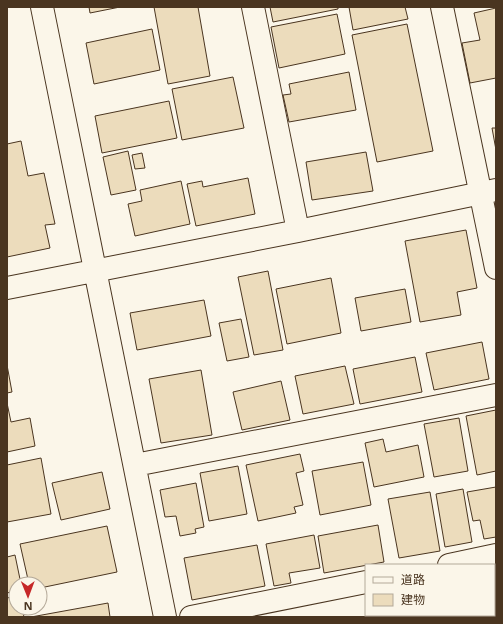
<svg xmlns="http://www.w3.org/2000/svg" width="503" height="624" viewBox="0 0 503 624" font-family="'Open Sans','Noto Sans JP',sans-serif">
<rect width="100%" height="100%" fill="#fbf6e9"/>
<path fill="#ecdcbc" stroke="#4a3520" d="M 89,7 L 120,7 L 90,13 Z
M 154,7 L 198,7 L 210,76 L 168,84 Z
M 270,7 L 338,7 L 338,9 L 273,22 Z
M 349,7 L 405,7 L 408,19 L 353,30 Z
M 496,8 L 496,78 L 470,83 L 462,43 L 480,40 L 474,13 Z
M 337,14 L 345,54 L 279,68 L 271,27 Z
M 407,24 L 433,151 L 377,162 L 352,35 Z
M 152,29 L 160,70 L 94,84 L 86,43 Z
M 349,72 L 356,110 L 289,122 L 283,95 L 291,94 L 289,84 Z
M 233,77 L 244,128 L 182,140 L 172,89 Z
M 169,101 L 177,138 L 102,153 L 95,116 Z
M 492,128 L 496,128 L 496,150 Z
M 21,141 L 28,176 L 44,173 L 55,224 L 45,225 L 50,248 L 7,257 L 7,144 Z
M 128,151 L 136,190 L 111,195 L 103,157 Z
M 366,152 L 373,191 L 312,200 L 306,162 Z
M 142,153 L 145,168 L 135,169 L 132,155 Z
M 248,178 L 255,214 L 196,226 L 187,184 L 202,181 L 203,187 Z
M 181,181 L 190,224 L 135,236 L 128,204 L 142,201 L 140,190 Z
M 466,230 L 477,288 L 457,292 L 461,315 L 420,322 L 405,241 Z
M 268,271 L 283,350 L 254,355 L 238,277 Z
M 331,278 L 341,333 L 287,344 L 276,289 Z
M 405,289 L 411,322 L 361,331 L 355,298 Z
M 204,300 L 211,336 L 137,350 L 130,313 Z
M 241,319 L 249,357 L 227,361 L 219,323 Z
M 482,342 L 489,379 L 434,390 L 426,353 Z
M 415,357 L 422,392 L 360,404 L 353,369 Z
M 7,365 L 12,392 L 7,393 Z
M 345,366 L 354,404 L 303,414 L 295,376 Z
M 201,370 L 212,435 L 161,443 L 149,379 Z
M 281,381 L 290,420 L 242,430 L 233,392 Z
M 7,403 L 11,422 L 30,418 L 35,446 L 7,452 Z
M 496,410 L 496,471 L 477,475 L 466,416 Z
M 459,418 L 468,471 L 434,477 L 424,424 Z
M 383,439 L 386,452 L 418,445 L 424,477 L 374,487 L 365,443 Z
M 300,454 L 304,471 L 296,473 L 303,505 L 294,507 L 296,513 L 258,521 L 246,465 Z
M 41,458 L 51,514 L 7,522 L 7,465 Z
M 363,462 L 371,505 L 320,515 L 312,471 Z
M 238,466 L 247,514 L 209,521 L 200,473 Z
M 102,472 L 110,509 L 61,520 L 52,483 Z
M 196,483 L 204,527 L 195,529 L 196,533 L 180,536 L 176,516 L 165,517 L 160,490 Z
M 496,487 L 496,537 L 484,539 L 480,520 L 473,521 L 467,492 Z
M 463,489 L 472,542 L 445,547 L 436,494 Z
M 430,492 L 440,551 L 399,558 L 388,499 Z
M 378,525 L 384,562 L 324,573 L 318,536 Z
M 107,526 L 117,572 L 40,588 L 40,584 L 29,584 L 20,544 Z
M 314,535 L 320,568 L 289,573 L 291,583 L 274,586 L 266,544 Z
M 257,545 L 265,586 L 192,600 L 184,558 Z
M 15,555 L 21,584 L 16,584 L 16,591 L 7,593 L 7,557 Z
M 494,594 L 496,594 L 496,617 L 487,617 L 487,615 L 494,615 Z
M 16,596 L 16,608 L 22,608 L 24,617 L 7,617 L 7,598 Z
M 108,603 L 110,617 L 31,617 Z
M 426,615 L 480,615 L 480,617 L 427,617 Z"/>
<g fill="none" stroke-linecap="round" stroke-linejoin="round">
<g stroke="#4a3520" stroke-width="24">
<path id="minor" d="M 42,7 L 165,617
M 253,7 L 298,231
M 442,7 L 496,268
M 7,288 L 298,231 L 496,190
M 135,465 L 496,395
M 449,565 L 496,555
M 191,617 L 366,582"/>
</g>
<use href="#minor" stroke="#fbf6e9" stroke-width="22"/>
</g>
<rect width="503" height="624" fill="none" stroke="#4a3520" stroke-width="16"/>
<rect x="365" y="564" width="130" height="52" fill="#fbf6e9" stroke="#b4a999"/>
<rect x="373" y="577" width="20" height="6" fill="#fbf6e9" stroke="#b4a999"/>
<text x="401" y="584" font-size="12" fill="#4a3520">道路</text>
<rect x="373" y="594" width="20" height="12" fill="#ecdcbc" stroke="#b4a999"/>
<text x="401" y="604" font-size="12" fill="#4a3520">建物</text>
<g transform="translate(28 596) rotate(179)"><circle r="19" fill="#fbf6e9" stroke="#b4a999"/>
<path d="M0-3L7 15L0 10L-7 15Z" fill="#c62828"/>
<text y="-6" font-size="11" font-weight="bold" text-anchor="middle" fill="#4a3520">N</text>
</g>
</svg>
